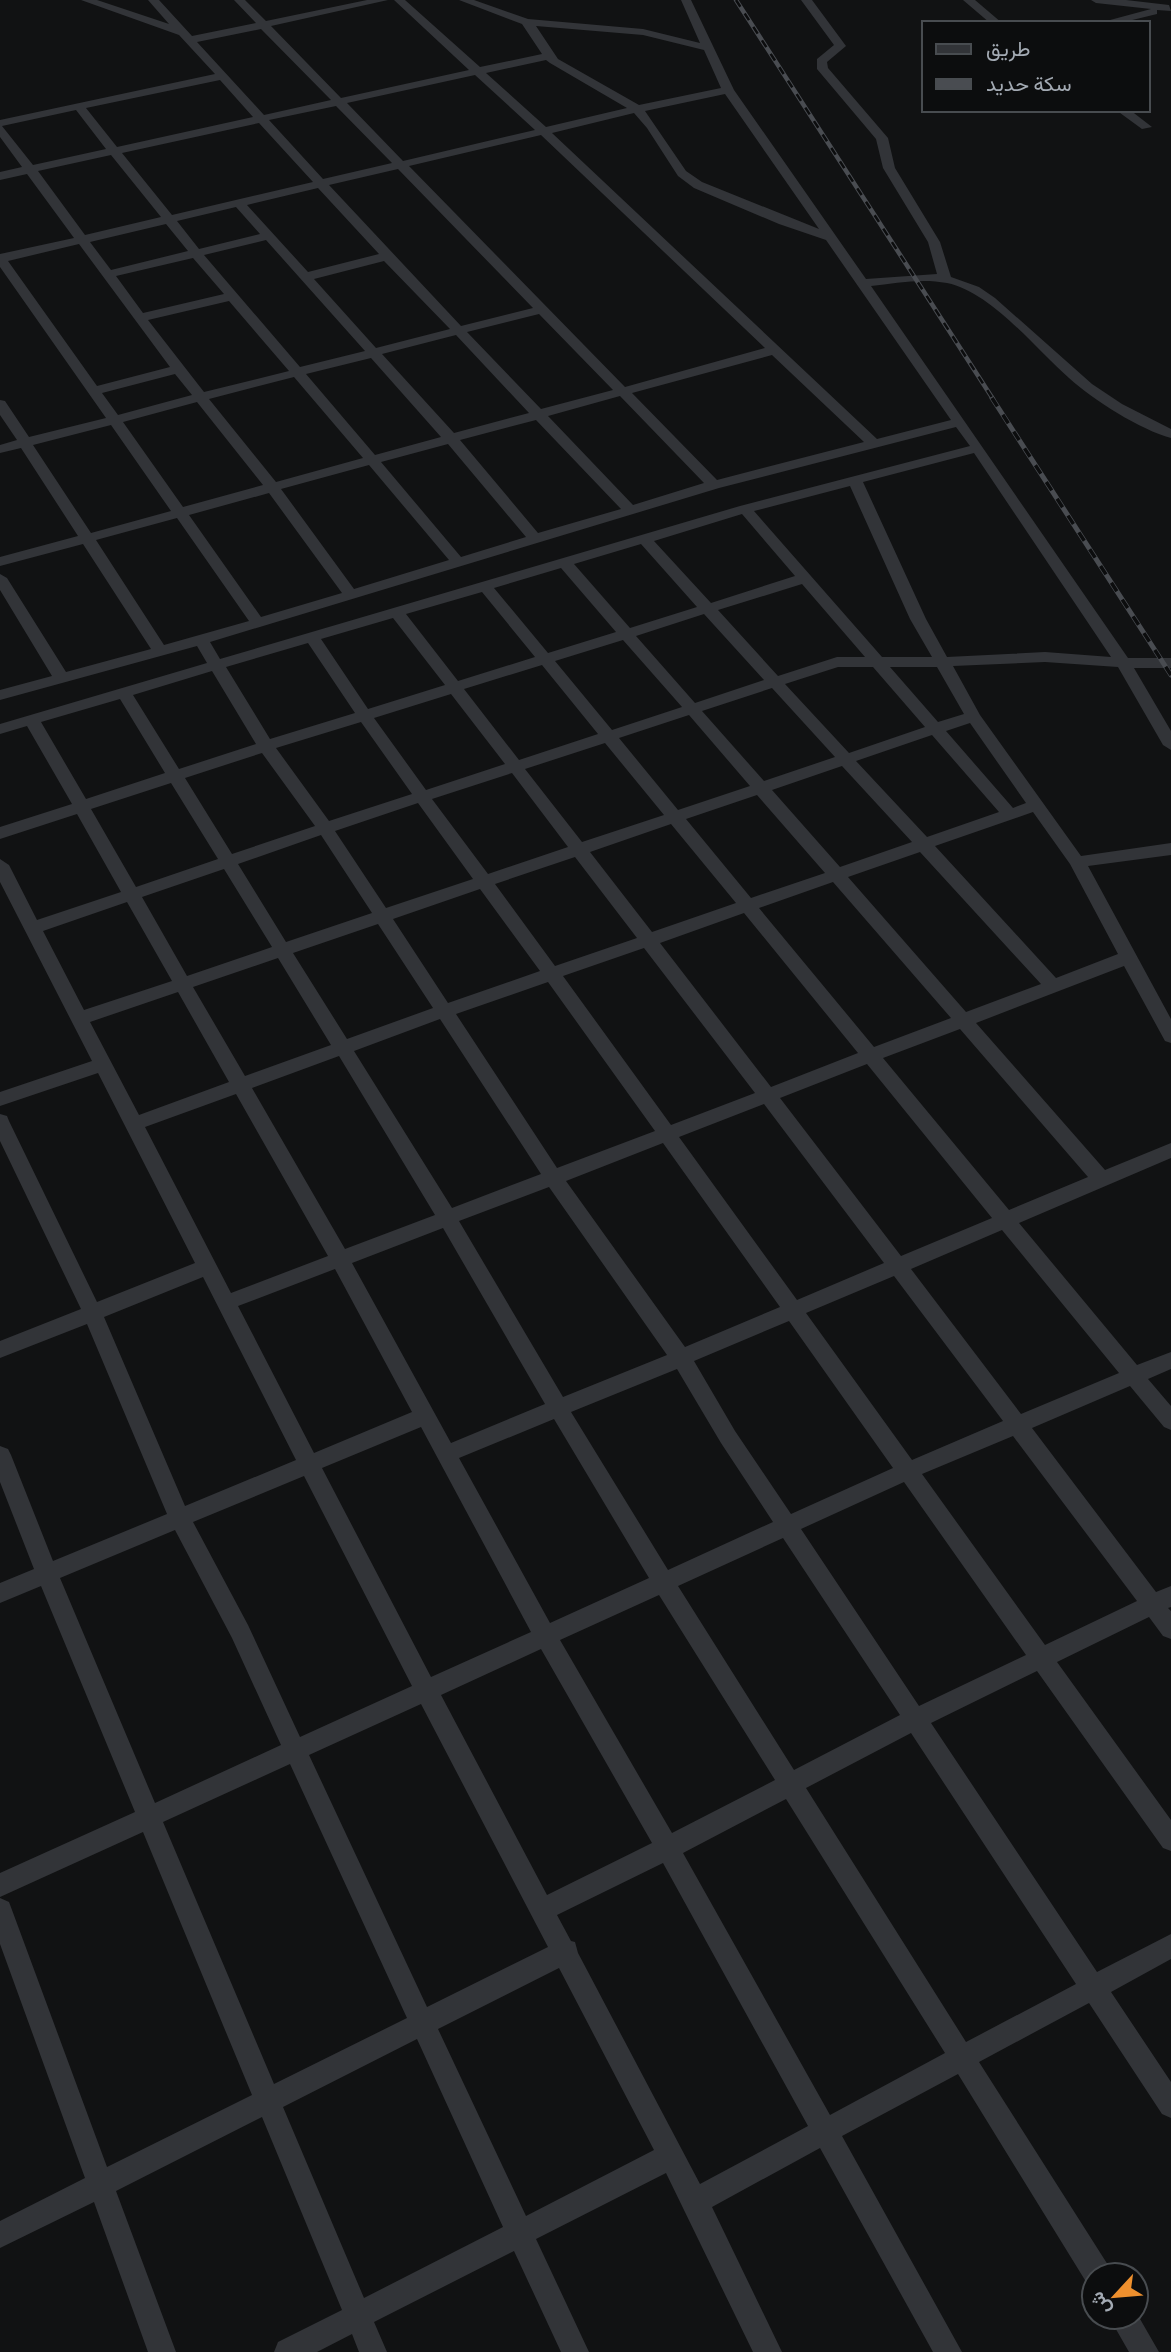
<svg xmlns="http://www.w3.org/2000/svg" width="1171" height="2352" viewBox="0 0 1171 2352" font-family="'PT Sans Narrow',Vazirmatn,sans-serif">
<rect width="100%" height="100%" fill="#111213"/>
<g fill="none" stroke-linecap="round" stroke-linejoin="round">
<path fill="#323438" fill-rule="evenodd" d="M 81,0 L 97,0 L 169,24 L 148,0 L 159,0 L 192,36 L 256,23 L 234,0 L 245,0 L 266,21 L 367,0 L 388,0 L 271,26 L 341,98 L 469,70 L 394,0 L 405,0 L 480,67 L 542,54 L 522,24 L 459,0 L 474,0 L 528,19 L 643,29 L 700,43 L 681,0 L 691,0 L 734,90 L 866,279 L 937,274 L 928,242 L 883,168 L 876,139 L 817,69 L 817,59 L 834,45 L 801,0 L 812,0 L 846,46 L 827,62 L 828,68 L 888,138 L 895,168 L 940,242 L 951,277 L 979,287 L 995,298 L 1092,384 L 1122,404 L 1171,429 L 1171,438 C 1141,430 1093,400 1069,378 C 1036,349 991,292 947,283 C 922,278 896,283 871,286 L 1128,658 L 1171,658 L 1171,668 L 1134,668 L 1171,731 L 1171,750 L 1163,745 L 1118,667 L 1045,662 L 953,666 L 980,715 L 1081,856 L 1171,843 L 1171,855 L 1088,866 L 1171,1019 L 1171,1043 L 1165,1041 L 1124,966 L 976,1023 L 1105,1170 L 1171,1143 L 1171,1158 L 1019,1223 L 1137,1365 L 1171,1352 L 1171,1369 L 1148,1379 L 1171,1406 L 1171,1430 L 1164,1427 L 1130,1386 L 1032,1428 L 1156,1592 L 1171,1586 L 1171,1607 L 1168,1608 L 1171,1611 L 1171,1639 L 1163,1636 L 1149,1617 L 1057,1662 L 1171,1820 L 1171,1851 L 1163,1848 L 1037,1671 L 931,1723 L 1097,1972 L 1171,1934 L 1171,1959 L 1111,1992 L 1171,2082 L 1171,2118 L 1162,2114 L 1089,2003 L 979,2062 L 1108,2265 L 1112,2275 L 1094,2275 L 1094,2287 L 1088,2285 L 958,2074 L 842,2136 L 962,2352 L 933,2352 L 820,2148 L 712,2207 L 782,2352 L 753,2352 L 666,2173 L 536,2239 L 589,2352 L 561,2352 L 514,2251 L 374,2322 L 387,2352 L 359,2352 L 352,2334 L 317,2352 L 274,2352 L 278,2342 L 342,2310 L 262,2117 L 116,2191 L 176,2352 L 148,2352 L 94,2202 L 0,2248 L 0,2221 L 85,2178 L 0,1944 L 0,1898 L 9,1902 L 12,1910 L 107,2167 L 252,2095 L 143,1832 L 0,1897 L 0,1873 L 135,1812 L 41,1586 L 0,1603 L 0,1583 L 34,1569 L 0,1482 L 0,1446 L 8,1449 L 11,1455 L 53,1561 L 167,1514 L 87,1324 L 0,1358 L 0,1341 L 81,1309 L 0,1141 L 0,1114 L 7,1116 L 9,1121 L 97,1302 L 195,1263 L 98,1073 L 0,1106 L 0,1092 L 92,1061 L 0,882 L 0,859 L 9,865 L 37,920 L 121,892 L 77,814 L 0,839 L 0,827 L 72,804 L 27,726 L 0,734 L 0,724 L 207,663 L 197,646 L 0,700 L 0,690 L 52,676 L 0,590 L 0,574 L 7,578 L 66,672 L 151,649 L 83,544 L 0,566 L 0,557 L 78,536 L 21,448 L 0,453 L 0,445 L 17,440 L 0,415 L 0,400 L 5,401 L 29,437 L 106,418 L 0,267 L 0,254 L 74,238 L 27,174 L 0,180 L 0,172 L 22,167 L 0,137 L 0,120 L 215,74 L 179,35 ZM 536,26 L 643,35 L 704,50 L 721,88 L 639,105 L 558,59 ZM 261,29 L 331,100 L 264,115 L 197,42 ZM 546,60 L 550,63 L 627,108 L 546,127 L 486,73 ZM 475,75 L 535,130 L 403,161 L 347,103 ZM 220,80 L 253,117 L 117,147 L 86,108 ZM 725,94 L 819,229 L 702,182 L 686,171 L 645,111 ZM 336,106 L 392,163 L 323,179 L 269,120 ZM 76,110 L 106,149 L 33,165 L 2,126 ZM 634,113 L 647,128 L 678,176 L 694,188 L 779,224 L 826,240 L 951,420 L 877,439 L 552,133 ZM 259,123 L 313,182 L 172,215 L 122,153 ZM 541,135 L 765,348 L 625,387 L 409,166 ZM 111,155 L 161,217 L 85,235 L 38,171 ZM 398,169 L 533,308 L 461,326 L 329,185 ZM 318,188 L 379,254 L 308,272 L 247,205 ZM 236,207 L 260,234 L 199,249 L 177,221 ZM 166,224 L 188,251 L 111,270 L 90,242 ZM 266,240 L 365,351 L 300,367 L 204,255 ZM 79,244 L 170,367 L 97,386 L 8,261 ZM 193,258 L 224,294 L 143,313 L 116,276 ZM 384,261 L 450,329 L 376,348 L 314,279 ZM 229,301 L 289,371 L 204,392 L 148,320 ZM 539,314 L 613,390 L 541,409 L 467,332 ZM 456,335 L 529,413 L 454,433 L 382,354 ZM 772,355 L 864,442 L 717,480 L 632,393 ZM 371,358 L 441,437 L 375,455 L 306,374 ZM 175,374 L 192,395 L 118,415 L 102,393 ZM 294,377 L 363,458 L 276,482 L 209,399 ZM 620,396 L 704,483 L 633,505 L 548,416 ZM 197,402 L 263,485 L 183,507 L 123,422 ZM 536,420 L 621,509 L 538,533 L 460,440 ZM 111,425 L 171,511 L 91,533 L 33,445 ZM 956,427 L 970,446 L 740,506 L 220,659 L 210,642 L 719,488 ZM 448,444 L 526,537 L 461,557 L 381,462 ZM 974,453 L 1111,657 L 1045,652 L 947,657 L 926,619 L 863,482 ZM 369,465 L 449,560 L 354,589 L 281,489 ZM 850,486 L 910,619 L 932,657 L 882,657 L 754,511 ZM 269,493 L 342,593 L 261,617 L 189,515 ZM 742,514 L 795,576 L 711,603 L 654,541 ZM 177,518 L 249,621 L 164,645 L 96,540 ZM 641,544 L 697,607 L 630,628 L 574,564 ZM 561,568 L 616,632 L 548,653 L 494,588 ZM 802,584 L 865,657 L 837,657 L 778,676 L 718,610 ZM 482,592 L 535,657 L 458,681 L 406,614 ZM 704,614 L 764,680 L 695,703 L 636,636 ZM 393,618 L 445,685 L 368,709 L 321,639 ZM 623,640 L 682,707 L 612,730 L 555,661 ZM 308,643 L 355,713 L 270,739 L 226,667 ZM 542,665 L 598,734 L 519,760 L 464,689 ZM 838,667 L 873,667 L 925,727 L 849,753 L 785,684 ZM 890,667 L 937,667 L 964,714 L 938,722 ZM 212,671 L 256,744 L 179,769 L 133,695 ZM 772,688 L 835,757 L 764,781 L 702,711 ZM 451,694 L 505,764 L 426,790 L 374,718 ZM 120,699 L 165,773 L 86,799 L 41,722 ZM 689,715 L 750,786 L 678,810 L 619,738 ZM 361,722 L 412,794 L 329,821 L 276,748 ZM 970,723 L 1026,803 L 1013,808 L 946,731 ZM 932,735 L 999,812 L 927,837 L 856,761 ZM 605,743 L 664,815 L 582,842 L 525,769 ZM 262,753 L 315,826 L 232,854 L 185,778 ZM 842,766 L 912,842 L 840,867 L 772,790 ZM 512,773 L 568,847 L 488,874 L 432,799 ZM 171,783 L 218,859 L 136,887 L 91,809 ZM 757,795 L 825,873 L 751,898 L 686,819 ZM 418,803 L 473,879 L 386,908 L 335,831 ZM 1033,812 L 1070,864 L 1118,954 L 1056,978 L 935,846 ZM 671,824 L 736,903 L 652,932 L 590,852 ZM 321,835 L 372,913 L 286,942 L 238,864 ZM 920,852 L 1041,984 L 966,1012 L 848,877 ZM 575,857 L 637,938 L 555,966 L 495,884 ZM 224,869 L 272,947 L 187,976 L 142,897 ZM 833,882 L 951,1018 L 874,1047 L 759,908 ZM 480,889 L 540,971 L 448,1003 L 393,919 ZM 127,902 L 172,981 L 84,1010 L 43,931 ZM 744,913 L 858,1053 L 771,1087 L 660,943 ZM 378,924 L 433,1008 L 347,1039 L 293,953 ZM 644,948 L 755,1093 L 671,1125 L 563,976 ZM 278,958 L 331,1045 L 245,1076 L 193,987 ZM 548,982 L 655,1131 L 557,1168 L 456,1014 ZM 178,992 L 229,1082 L 139,1115 L 90,1022 ZM 440,1019 L 541,1174 L 452,1208 L 354,1051 ZM 960,1029 L 1088,1177 L 1009,1210 L 883,1058 ZM 339,1056 L 435,1215 L 345,1249 L 252,1088 ZM 867,1064 L 992,1218 L 901,1256 L 780,1098 ZM 236,1094 L 328,1256 L 231,1293 L 145,1127 ZM 764,1104 L 884,1263 L 797,1300 L 679,1137 ZM 663,1143 L 780,1307 L 685,1347 L 566,1181 ZM 549,1187 L 667,1355 L 563,1397 L 459,1221 ZM 443,1228 L 545,1404 L 451,1443 L 352,1263 ZM 1002,1230 L 1119,1373 L 1021,1414 L 911,1269 ZM 335,1269 L 412,1412 L 314,1453 L 238,1306 ZM 894,1276 L 1003,1421 L 912,1460 L 806,1313 ZM 203,1277 L 296,1460 L 185,1506 L 104,1317 ZM 789,1321 L 893,1468 L 791,1514 L 735,1431 L 694,1361 ZM 677,1369 L 721,1443 L 773,1522 L 668,1570 L 571,1412 ZM 554,1419 L 649,1578 L 550,1623 L 459,1458 ZM 421,1427 L 531,1632 L 431,1677 L 322,1468 ZM 1013,1436 L 1137,1601 L 1045,1645 L 922,1474 ZM 304,1476 L 412,1686 L 300,1737 L 248,1625 L 193,1522 ZM 904,1482 L 1026,1655 L 919,1706 L 801,1529 ZM 175,1530 L 232,1638 L 281,1745 L 155,1803 L 60,1578 ZM 783,1538 L 900,1715 L 794,1770 L 678,1586 ZM 659,1595 L 775,1780 L 672,1833 L 560,1640 ZM 541,1649 L 652,1843 L 547,1895 L 441,1695 ZM 421,1704 L 548,1947 L 427,2007 L 309,1755 ZM 911,1733 L 1076,1984 L 966,2042 L 806,1788 ZM 290,1764 L 407,2018 L 274,2084 L 163,1822 ZM 786,1799 L 945,2053 L 830,2115 L 683,1853 ZM 663,1863 L 808,2126 L 700,2184 L 578,1953 L 575,1942 L 571,1941 L 557,1915 ZM 559,1968 L 654,2150 L 526,2216 L 438,2029 ZM 417,2039 L 503,2227 L 364,2298 L 283,2107 Z
M 963,0 L 975,0 L 1002,23 L 990,23 Z
M 1091,0 L 1126,0 L 1169,5 L 1171,11 L 1157,10 L 1157,14 L 1120,23 L 1099,23 L 1151,9 L 1096,3 Z
M 1116,110 L 1130,110 L 1152,127 L 1142,129 Z
M 1136,2312 L 1159,2352 L 1129,2352 L 1109,2317 L 1136,2317 Z"/>
<g stroke="#494c51" stroke-width="4.5">
<path id="rail-far1" d="M 736,0 L 993,399"/>
</g>
<g stroke="#494c51" stroke-width="5">
<path id="rail" d="M 992,398 L 1171,675"/>
</g>
<use href="#rail-far1" stroke="#0c0d0e" stroke-width="2.5" stroke-dasharray="8" stroke-linecap="butt"/>
<use href="#rail" stroke="#0c0d0e" stroke-width="3.5" stroke-dasharray="10" stroke-linecap="butt"/>
</g>
<rect x="922" y="21" width="228" height="91" fill="#0c0d0e" stroke="#484c50" stroke-width="2"/>
<rect x="936" y="44" width="35" height="10" fill="#323438" stroke="#484c50" stroke-width="2"/>
<text x="986" y="56" font-size="21" fill="#a3aab3">طريق</text>
<rect x="936" y="79" width="35" height="10" fill="#494c51" stroke="#484c50" stroke-width="2"/>
<text x="986" y="91" font-size="21" fill="#a3aab3">سكة حديد</text>
<g transform="translate(1115 2296) rotate(244)"><circle r="33" fill="#0c0d0e" stroke="#484c50" stroke-width="2"/>
<path d="M0-5L12 26L0 18L-12 26Z" fill="#ee902e"/>
<text y="-10" font-size="19" font-weight="bold" text-anchor="middle" fill="#a3aab3">ش</text>
</g>
</svg>
